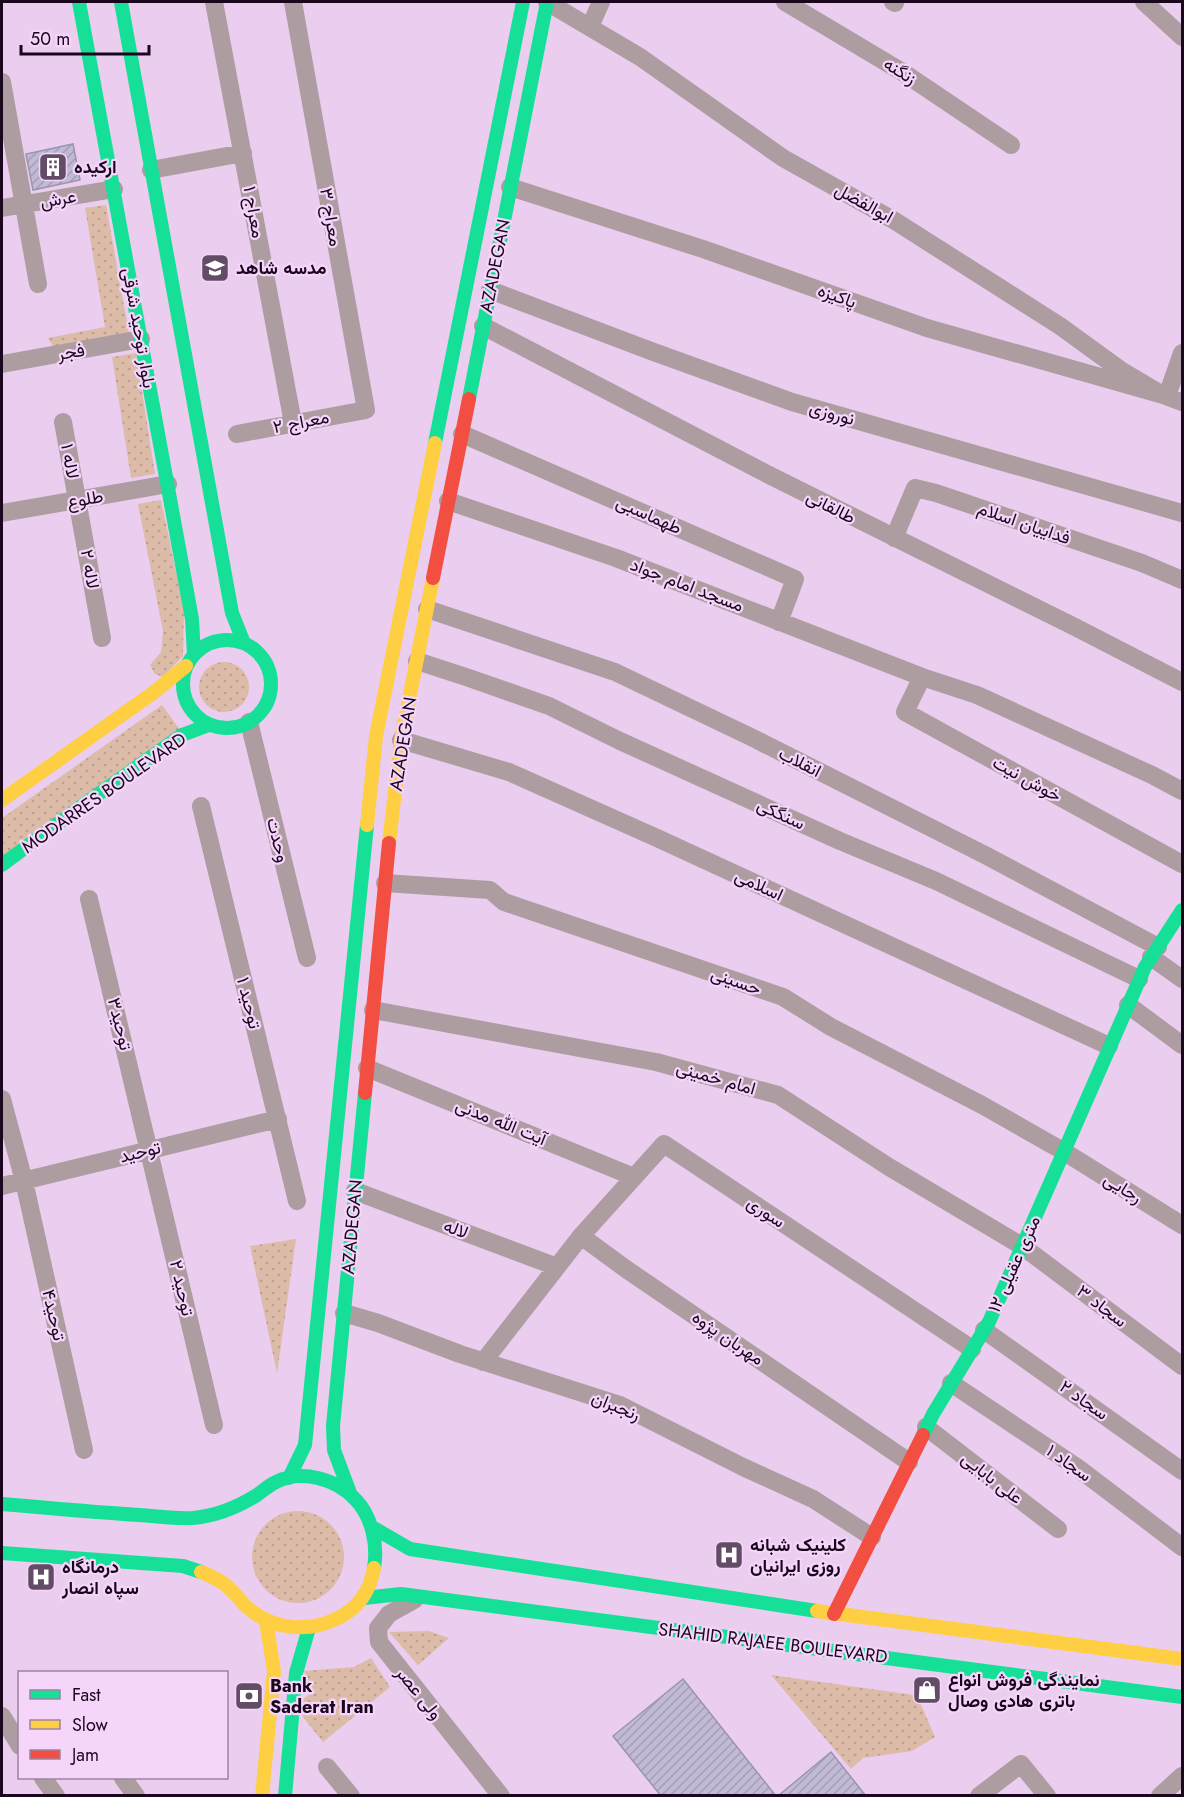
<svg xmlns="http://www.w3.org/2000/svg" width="1184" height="1797" viewBox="0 0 1184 1797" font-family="Jost,Vazirmatn,sans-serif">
<defs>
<pattern id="green-dots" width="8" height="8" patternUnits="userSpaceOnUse" patternTransform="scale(1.5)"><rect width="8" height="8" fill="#dcbca8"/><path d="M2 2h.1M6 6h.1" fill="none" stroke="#bca090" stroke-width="1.8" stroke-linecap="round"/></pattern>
<pattern id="building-hatch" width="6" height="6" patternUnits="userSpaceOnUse" patternTransform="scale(1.5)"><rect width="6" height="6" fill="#c0bad7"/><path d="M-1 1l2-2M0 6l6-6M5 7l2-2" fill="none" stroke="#a49eb8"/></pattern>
</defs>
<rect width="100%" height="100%" fill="#eacdef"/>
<path fill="url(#green-dots)" d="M 106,205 L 129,334 L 54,348 L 48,338 L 105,327 L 85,208 Z
M 136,353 L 155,474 L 131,478 L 112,357 Z
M 161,500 L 184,610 L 183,656 L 163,677 L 155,674 L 150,665 L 161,652 L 163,631 L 138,504 Z
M199 687a25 25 0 1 1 50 0a25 25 0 1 1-50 0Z
M 162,705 L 180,730 L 2,858 L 2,818 Z
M 296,1239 L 277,1373 L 250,1246 Z
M252 1557a46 46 0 1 1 92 0a46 46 0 1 1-92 0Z
M 429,1631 L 449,1638 L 418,1665 L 389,1632 Z
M 371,1658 L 390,1687 L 323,1742 L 303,1717 L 300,1701 L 313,1692 L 304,1671 L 354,1667 Z
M 771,1675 L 914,1695 L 918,1698 L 935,1737 L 912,1751 L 863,1758 L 851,1769 Z"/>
<path fill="url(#building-hatch)" stroke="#9b94af" stroke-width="1.5" d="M 73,144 L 80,180 L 33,190 L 26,154 Z
M 683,1679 L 776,1796 L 661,1796 L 613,1736 Z
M 831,1752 L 866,1796 L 778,1796 Z"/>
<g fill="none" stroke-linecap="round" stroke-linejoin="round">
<path stroke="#ad9ca0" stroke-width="18" d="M 214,2 L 293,423
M 547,2 L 640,57 L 783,158 L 895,221 L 1060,326 L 1122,371 L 1161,394 L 1182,402
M 785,2 L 904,73 L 1011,145
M 893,2 L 895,3 L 895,2
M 1144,2 L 1182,37
M 590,27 L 601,2
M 2,82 L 38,284
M 151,170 L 243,153
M 510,187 L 703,249 L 927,328 L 1167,396 L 1182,353
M 2,208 L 114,189
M 490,290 L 651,351 L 792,402 L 1182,513
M 483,326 L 773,477 L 1073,626 L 1182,682
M 2,364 L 141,339
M 63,422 L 102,638
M 237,434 L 366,410 L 293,2
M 462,434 L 795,579 L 779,622
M 448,501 L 616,558 L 922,677 L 977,695 L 1152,775 L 1182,791
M 2,513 L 168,484
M 894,538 L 915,488 L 936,493 L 1142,563 L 1182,580
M 427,609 L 615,672 L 753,738 L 985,855 L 1158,947
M 417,661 L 469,678 L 549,706 L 620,741 L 840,841 L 936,881 L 1139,979
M 922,677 L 905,712 L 1182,864
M 249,722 L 307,958
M 401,740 L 509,772 L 657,838 L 1109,1046
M 201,806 L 297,1201
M 385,883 L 490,890 L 504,902 L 783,997 L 831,1027 L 982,1105 L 1063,1151 L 1182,1225
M 89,899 L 214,1425
M 1151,957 L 1182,979
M 1128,1005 L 1182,1045
M 373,1010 L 656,1062 L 778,1095 L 889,1167 L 1022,1246 L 1182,1366
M 367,1068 L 634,1177
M 2,1099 L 24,1181 L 84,1450
M 2,1186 L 278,1119
M 355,1191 L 557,1267
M 581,1236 L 664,1144 L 972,1349
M 344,1313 L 378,1323 L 460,1354 L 620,1405 L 743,1467 L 813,1499 L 872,1537
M 984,1330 L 1182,1471
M 483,1362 L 581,1236 L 626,1269 L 909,1462
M 951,1383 L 1078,1468 L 1182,1547
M 926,1427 L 1058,1529
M 414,1600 L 389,1614 L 378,1628 L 379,1642 L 501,1796
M 2,1716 L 20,1746
M 327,1767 L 351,1796
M 43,1778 L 56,1796
M 123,1778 L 136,1796
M 979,1796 L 1021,1764 L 1047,1796
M 1160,1796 L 1182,1776"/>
<path stroke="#16e098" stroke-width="14" d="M 79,2 L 192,619 L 194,655
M 121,2 L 232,613 L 244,643
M 469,399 L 547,2
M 435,443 L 523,2
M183 684a44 44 0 1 1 88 0a44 44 0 1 1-88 0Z
M 2,865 L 69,815 L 182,735 L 209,725
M 923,1435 L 933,1414 L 989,1322 L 1145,967 L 1182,910
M 289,1478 L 305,1445 L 367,825
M 350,1493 L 334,1450 L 333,1426 L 365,1093
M 2,1504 C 47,1508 93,1512 139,1515 C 157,1516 175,1519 193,1518 C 216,1516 238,1507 257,1495 C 263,1491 269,1485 276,1482 C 302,1469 337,1479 356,1500 C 372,1517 378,1545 374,1568
M 372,1527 L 410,1549 L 817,1611
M 2,1553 L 183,1566 L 201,1572
M 364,1598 L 401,1594 L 1182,1697
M 285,1796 L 296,1673 L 309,1628"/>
<path stroke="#ffcf43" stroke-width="14" d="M 2,800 L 153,693 L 186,666
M 367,825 L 376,736 L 435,443
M 389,843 L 401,740 L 433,578
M 201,1572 C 211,1576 221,1580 229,1588 C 236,1594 241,1602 248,1608 C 274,1630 308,1633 338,1618 C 359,1608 370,1590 374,1568
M 817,1611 L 1182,1659
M 262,1796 L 274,1671 L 266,1621"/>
<path stroke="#f24e42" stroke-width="14" d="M 433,578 L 469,399
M 365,1093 L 389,843
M 834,1614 L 923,1435"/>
</g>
<defs>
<g id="building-square" transform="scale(1.5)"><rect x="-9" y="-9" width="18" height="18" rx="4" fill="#634c66" stroke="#f6d5fb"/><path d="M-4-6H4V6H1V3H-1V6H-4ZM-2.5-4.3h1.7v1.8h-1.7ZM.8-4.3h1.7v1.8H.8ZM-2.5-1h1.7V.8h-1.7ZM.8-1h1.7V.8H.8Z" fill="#fff"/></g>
<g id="school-square" transform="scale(1.5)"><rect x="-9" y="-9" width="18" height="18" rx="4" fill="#634c66" stroke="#f6d5fb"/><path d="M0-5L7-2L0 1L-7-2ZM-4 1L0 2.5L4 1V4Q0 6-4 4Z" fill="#fff"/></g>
<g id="hospital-square" transform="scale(1.5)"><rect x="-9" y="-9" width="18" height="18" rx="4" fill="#634c66" stroke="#f6d5fb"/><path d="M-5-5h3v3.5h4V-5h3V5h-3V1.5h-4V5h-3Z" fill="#fff"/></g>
<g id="shop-square" transform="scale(1.5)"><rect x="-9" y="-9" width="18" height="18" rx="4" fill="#634c66" stroke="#f6d5fb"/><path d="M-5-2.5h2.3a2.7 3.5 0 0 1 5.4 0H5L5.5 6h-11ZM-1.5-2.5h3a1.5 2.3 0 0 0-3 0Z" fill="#fff"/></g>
<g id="bank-square" transform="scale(1.5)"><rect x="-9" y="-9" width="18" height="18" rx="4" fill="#634c66" stroke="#f6d5fb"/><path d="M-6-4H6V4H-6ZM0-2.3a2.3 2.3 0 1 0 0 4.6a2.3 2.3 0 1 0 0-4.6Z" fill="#fff"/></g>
</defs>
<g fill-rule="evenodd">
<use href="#building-square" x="53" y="167"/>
<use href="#school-square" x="215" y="268"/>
<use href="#hospital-square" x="729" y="1555"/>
<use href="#hospital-square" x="41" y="1577"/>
<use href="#shop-square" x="927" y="1690"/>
<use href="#bank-square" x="249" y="1696"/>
</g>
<g text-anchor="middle" stroke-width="4.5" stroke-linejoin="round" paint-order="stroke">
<g font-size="18" fill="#1a071d" stroke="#f6d5fb">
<text transform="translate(900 71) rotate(32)" y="6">زنگنه</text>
<text transform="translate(58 199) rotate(-10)" y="6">عرش</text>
<text transform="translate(864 203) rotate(29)" y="6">ابوالفضل</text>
<text transform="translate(254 212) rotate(80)" y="6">معراج ۱</text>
<text transform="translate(331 217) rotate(80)" y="6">معراج ۳</text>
<text transform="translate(495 266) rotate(-79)" y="6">AZADEGAN</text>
<text transform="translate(837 296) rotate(20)" y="6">پاکیزه</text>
<text transform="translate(139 328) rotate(80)" y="6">بلوار توحید شرقی</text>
<text transform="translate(71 352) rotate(-10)" y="6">فجر</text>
<text transform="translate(832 413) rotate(16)" y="6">نوروزی</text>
<text transform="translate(301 422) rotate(-11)" y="6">معراج ۲</text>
<text transform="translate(70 461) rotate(80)" y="6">لاله ۱</text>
<text transform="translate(85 499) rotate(-10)" y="6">طلوع</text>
<text transform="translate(831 507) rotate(27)" y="6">طالقانی</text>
<text transform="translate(649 515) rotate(24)" y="6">طهماسبی</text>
<text transform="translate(1024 523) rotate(19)" y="6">فداییان اسلام</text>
<text transform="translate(90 569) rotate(80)" y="6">لاله ۲</text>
<text transform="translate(687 585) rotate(21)" y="6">مسجد امام جواد</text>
<text transform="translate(403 744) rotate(-81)" y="6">AZADEGAN</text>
<text transform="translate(800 762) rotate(27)" y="6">انقلاب</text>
<text transform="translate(1027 779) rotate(29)" y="6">خوش نیت</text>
<text transform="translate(104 793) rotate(-35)" y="6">MODARRES BOULEVARD</text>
<text transform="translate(781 814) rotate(25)" y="6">سنگکی</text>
<text transform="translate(278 840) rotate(76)" y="6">وحدت</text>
<text transform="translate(759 885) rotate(25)" y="6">اسلامی</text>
<text transform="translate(736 981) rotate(19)" y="6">حسینی</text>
<text transform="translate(249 1003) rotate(76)" y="6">توحید ۱</text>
<text transform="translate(120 1024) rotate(76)" y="6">توحید۳</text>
<text transform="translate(716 1078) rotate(16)" y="6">امام خمینی</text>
<text transform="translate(501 1122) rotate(22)" y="6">آیت الله مدنی</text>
<text transform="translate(140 1152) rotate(-14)" y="6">توحید</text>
<text transform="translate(1123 1188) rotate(32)" y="6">رجایی</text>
<text transform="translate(766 1212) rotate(34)" y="6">سوری</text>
<text transform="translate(352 1227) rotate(-85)" y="6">AZADEGAN</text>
<text transform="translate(456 1229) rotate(21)" y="6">لاله</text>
<text transform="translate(1014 1264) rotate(-66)" y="6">۱۲ متری عقیلی</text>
<text transform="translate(182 1288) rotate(77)" y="6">توحید ۲</text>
<text transform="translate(1102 1306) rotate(37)" y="6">سجاد ۳</text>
<text transform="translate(54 1315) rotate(77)" y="6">توحید۴</text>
<text transform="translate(728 1338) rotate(34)" y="6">مهربان پژوه</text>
<text transform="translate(1084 1400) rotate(35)" y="6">سجاد ۲</text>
<text transform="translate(616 1406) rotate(22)" y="6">رنجبران</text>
<text transform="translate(1069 1463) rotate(35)" y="6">سجاد ۱</text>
<text transform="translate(992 1478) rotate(38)" y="6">علی بابایی</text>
<text transform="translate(773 1643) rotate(7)" y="6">SHAHID RAJAEE BOULEVARD</text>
<text transform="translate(419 1693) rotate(51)" y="6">ولی عصر</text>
</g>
<g font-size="18" font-weight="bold" fill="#1a071d" stroke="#f6d5fb" text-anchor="start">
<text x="74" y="173">ارکیده</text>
<text x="236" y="274">مدسه شاهد</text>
<text x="750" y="1551">کلینیک شبانه<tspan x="750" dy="21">روزی ایرانیان</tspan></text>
<text x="62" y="1573">درمانگاه<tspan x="62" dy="21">سپاه انصار</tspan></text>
<text x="948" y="1686">نمایندگی فروش انواع<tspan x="948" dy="21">باتری هادی وصال</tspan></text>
<text x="270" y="1692">Bank<tspan x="270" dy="21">Saderat Iran</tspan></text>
</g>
</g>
<rect width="1184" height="1797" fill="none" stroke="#1a071d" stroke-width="6"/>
<rect x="18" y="1671" width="210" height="108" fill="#f6d5fb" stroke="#9e83a2" stroke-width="1.5"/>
<rect x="30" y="1690" width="30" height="9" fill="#16e098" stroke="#9e83a2" stroke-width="1.5"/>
<text x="72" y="1701" font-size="18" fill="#1a071d">Fast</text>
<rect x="30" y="1720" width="30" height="9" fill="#ffcf43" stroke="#9e83a2" stroke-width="1.5"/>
<text x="72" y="1731" font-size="18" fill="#1a071d">Slow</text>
<rect x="30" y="1750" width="30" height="9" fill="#f24e42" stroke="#9e83a2" stroke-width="1.5"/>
<text x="72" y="1761" font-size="18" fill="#1a071d">Jam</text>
<path d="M21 45v9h128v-9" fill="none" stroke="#1a071d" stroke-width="3"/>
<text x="30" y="45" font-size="18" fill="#1a071d" stroke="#f6d5fb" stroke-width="4.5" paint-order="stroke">50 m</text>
</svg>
